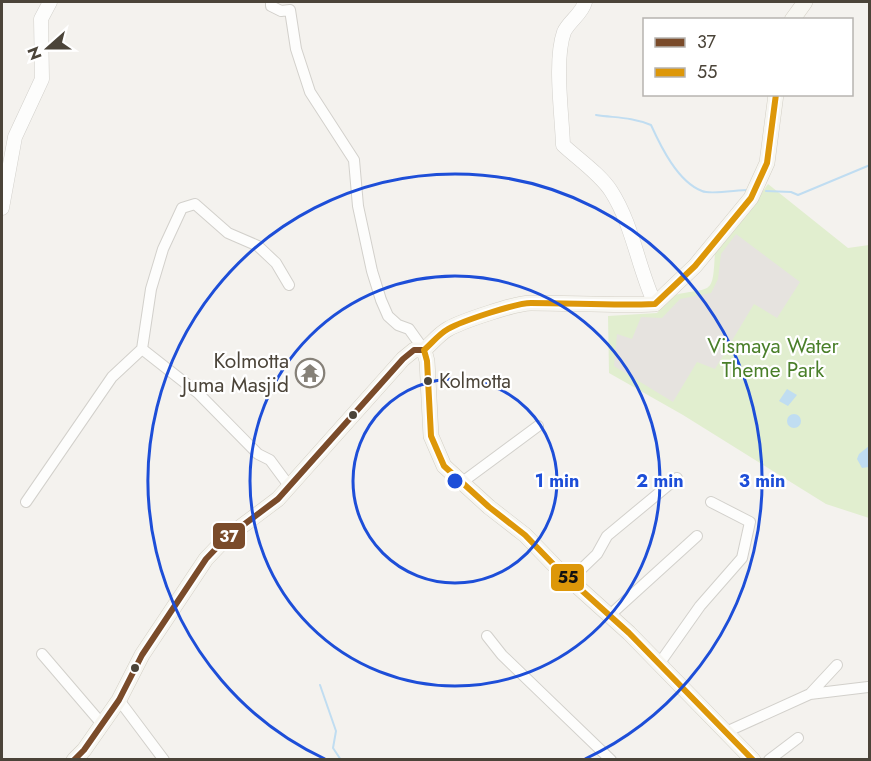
<svg xmlns="http://www.w3.org/2000/svg" width="871" height="761" viewBox="0 0 871 761" font-family="Jost,sans-serif">
<rect width="100%" height="100%" fill="#f4f2ee"/>
<path fill="#e1eecf" d="M 768,184 L 848,248 L 869,245 L 869,518 L 826,504 L 683,415 L 609,373 L 608,316 L 657,313 L 671,296 C 712,285 713,300 715,249 L 745,217 Z"/>
<path fill="#e6e3df" d="M 736,234 L 800,282 L 777,318 L 754,304 L 715,369 L 697,362 L 673,402 L 614,366 L 617,334 L 632,339 L 641,317 L 662,318 L 680,299 L 711,293 L 718,279 L 721,254 Z"/>
<path fill="#c0ddf1" d="M 787,389 L 797,395 L 788,406 L 779,401 Z
M787 421a7 7 0 1 1 14 0a7 7 0 1 1-14 0Z
M 869,446 L 869,467 L 862,468 L 857,459 L 859,454 Z"/>
<g fill="none" stroke-linecap="round" stroke-linejoin="round">
<path stroke="#c0ddf1" stroke-width="2" d="M 596,115 C 617,118 631,117 651,125 C 661,147 678,182 702,191 C 710,195 737,190 748,190
M 766,191 L 791,192 L 798,195 L 870,165
M 320,685 L 336,731 L 333,748 L 341,760"/>
<g stroke="#d2d0cb" stroke-width="12">
<path id="minor" d="M 271,2 L 271,6 L 281,11 L 290,10 L 296,49 L 310,92 L 354,160 L 358,206 L 372,271 L 381,300 L 388,316 L 398,325 L 409,329 L 424,350
M 289,285 L 276,263 L 258,246 L 228,233 L 195,204 L 182,208 L 163,249 L 151,289 L 142,349 L 198,393 L 258,454 L 270,460 L 290,487
M 461,483 L 538,426
M 26,502 L 112,377 L 142,349
M 570,580 L 597,554 L 607,536 L 677,478
M 610,615 L 697,536
M 487,636 L 502,655 L 611,760
M 42,654 L 102,724
M 659,664 L 700,606 L 742,558 L 750,522 L 711,502
M 810,694 L 868,687
M 119,700 L 164,760
M 726,732 L 810,694 L 837,665
M 769,760 L 798,738"/>
</g>
<g stroke="#d2d0cb" stroke-width="15">
<path id="tertiary" d="M 585,2 C 582,14 569,21 564,32 C 554,60 562,114 563,145 C 578,159 600,174 611,191 C 633,225 638,268 655,304
M 2,208 L 15,137 L 42,79 L 41,19 L 50,2"/>
</g>
<g stroke="#d3cfc5" stroke-width="16">
<path id="secondary" d="M 792,20 L 805,2
M 74,760 L 84,750 L 119,700 L 142,655 L 206,559 L 226,538 L 278,499 L 403,359 L 414,350 L 424,350
M 753,760 L 629,633 L 558,569 L 525,535 L 489,507 L 444,466 L 431,436 L 427,361 L 424,350 C 432,343 439,334 448,329 C 462,321 516,303 531,303 C 573,303 613,306 655,304 L 695,266 L 751,198 L 767,163 L 776,94"/>
</g>
<use href="#minor" stroke="#fdfdfc" stroke-width="10"/>
<use href="#tertiary" stroke="#fdfdfc" stroke-width="14"/>
<use href="#secondary" stroke="#f7f6f1" stroke-width="15"/>
<g stroke="#fff" stroke-width="10">
<path id="bus-1" d="M 74,760 L 84,750 L 119,700 L 142,655 L 206,559 L 226,538 L 278,499 L 403,359 L 414,350 L 424,350"/>
</g>
<g stroke="#fff" stroke-width="10">
<path id="bus-2" d="M 753,760 L 629,633 L 558,569 L 525,535 L 489,507 L 444,466 L 431,436 L 427,361 L 424,350 C 432,343 439,334 448,329 C 462,321 516,303 531,303 C 573,303 613,306 655,304 L 695,266 L 751,198 L 767,163 L 776,94"/>
</g>
<use href="#bus-1" stroke="#7a4b2a" stroke-width="6"/>
<use href="#bus-2" stroke="#dd9709" stroke-width="6"/>
</g>
<g fill="none" stroke="#1d4ed8" stroke-width="3">
<circle cx="455" cy="481" r="102"/>
<circle cx="455" cy="481" r="205"/>
<path d="M325 759A307 307 0 1 1 585 759"/>
</g>
<defs>
<g id="temple-ring" transform="scale(1.5)"><circle r="9.5" fill="#fff" stroke="#868178" stroke-width="1.5"/><path d="M0-6L5-2H3V0L6.5 2.5H4V6H1.5V3h-3V6H-4V2.5H-6.5L-3 0V-2H-5Z" fill="#868178"/></g>
</defs>
<g fill-rule="evenodd">
<use href="#temple-ring" x="310" y="373"/>
</g>
<g fill="#4b4439" stroke="#fff" stroke-width="2">
<circle cx="428" cy="381" r="5"/>
<circle cx="353" cy="415" r="5"/>
<circle cx="135" cy="668" r="5"/>
</g>
<g text-anchor="middle" stroke-width="4.5" stroke-linejoin="round" paint-order="stroke">
<g font-size="20" fill="#4b4439" stroke="#fff" text-anchor="start">
<text x="439" y="388">Kolmotta</text>
</g>
<g font-size="21" fill="#4a7f2a" stroke="#fff">
<text x="773" y="353">Vismaya Water<tspan x="773" dy="24">Theme Park</tspan></text>
</g>
<g font-size="21" fill="#4b4439" stroke="#fff" text-anchor="end">
<text x="289" y="368">Kolmotta<tspan x="289" dy="24">Juma Masjid</tspan></text>
</g>
</g>
<circle cx="455" cy="481" r="9" fill="#1d4ed8" stroke="#fff" stroke-width="3"/>
<g font-size="18" text-anchor="middle" font-weight="bold" fill="#1d4ed8" stroke="#fff" stroke-width="4.5" stroke-linejoin="round" paint-order="stroke">
<text x="557" y="487">1 min</text>
<text x="660" y="487">2 min</text>
<text x="762" y="487">3 min</text>
</g>
<g stroke="#fff" stroke-width="2">
<rect x="212" y="522" width="34" height="28" rx="6" fill="#7a4b2a"/>
<rect x="550" y="563" width="35" height="29" rx="6" fill="#dd9709"/>
</g>
<g font-size="16" text-anchor="middle" font-weight="bold" fill="#fff">
<text x="229" y="542">37</text>
</g>
<g font-size="16" text-anchor="middle" font-weight="bold" fill="#111">
<text x="568" y="583">55</text>
</g>
<rect width="871" height="761" fill="none" stroke="#4b4439" stroke-width="6"/>
<rect x="643" y="18" width="210" height="78" fill="#ffffff" stroke="#b7b4b0" stroke-width="1.5"/>
<rect x="655" y="38" width="30" height="9" fill="#7a4b2a" stroke="#b7b4b0" stroke-width="1.5"/>
<text x="697" y="48" font-size="18" fill="#4b4439">37</text>
<rect x="655" y="68" width="30" height="9" fill="#dd9709" stroke="#b7b4b0" stroke-width="1.5"/>
<text x="697" y="78" font-size="18" fill="#4b4439">55</text>
<g transform="translate(48 48) rotate(249)" stroke="#ffffff" stroke-width="4.5" paint-order="stroke">
<path d="M0-4.5L10 22L0 15L-10 22Z" fill="#4b4439"/>
<text y="-9" font-size="16" font-weight="bold" text-anchor="middle" fill="#4b4439">N</text>
</g>
</svg>
